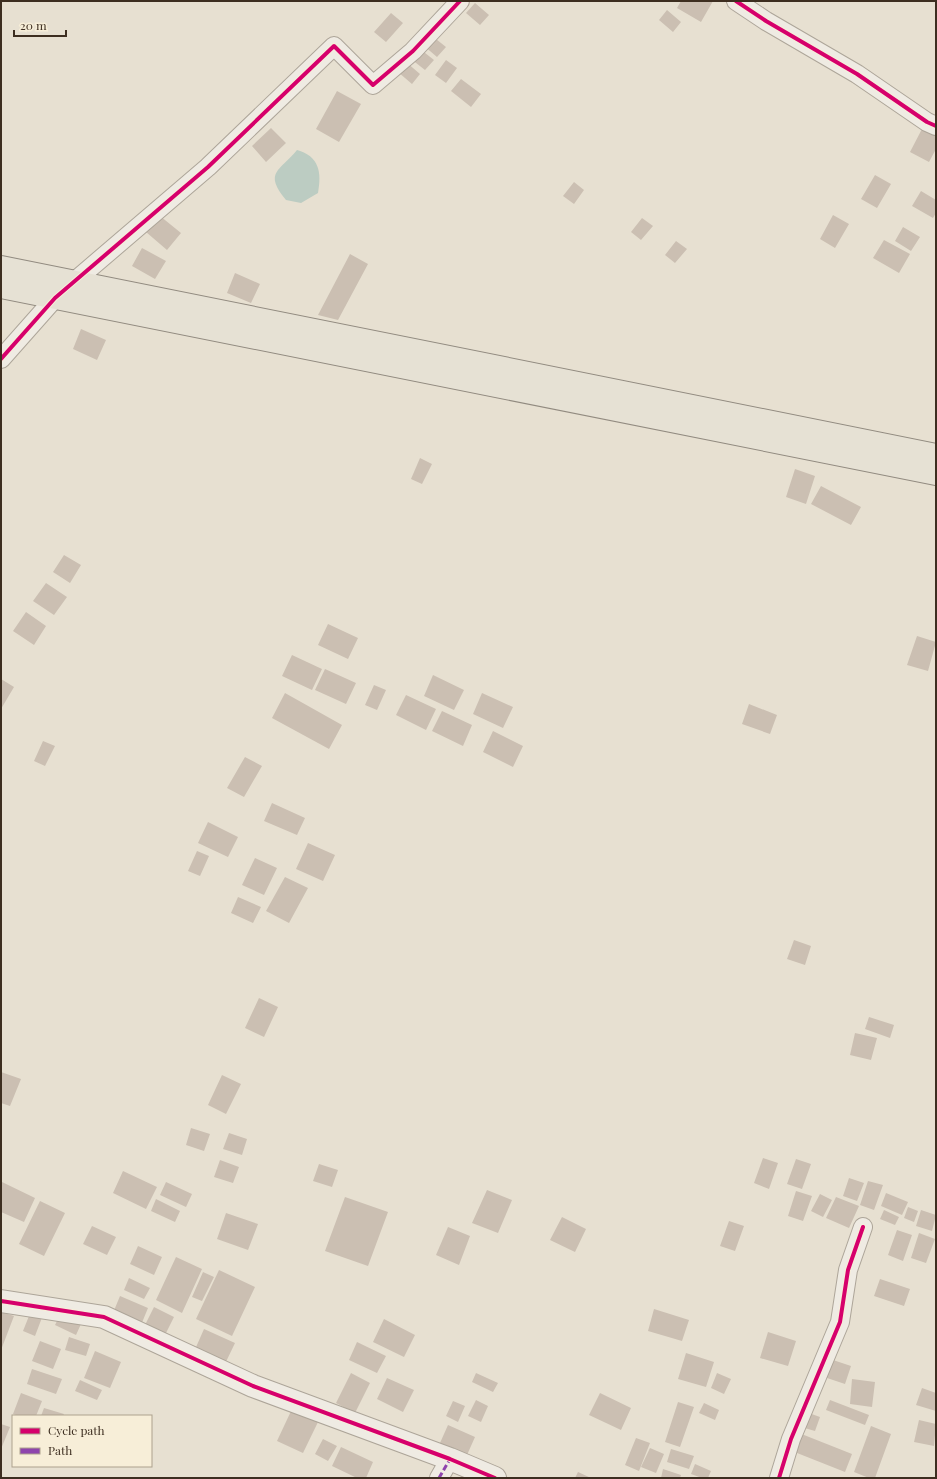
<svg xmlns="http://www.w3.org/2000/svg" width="937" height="1479" viewBox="0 0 937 1479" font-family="'Playfair Display',serif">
<rect width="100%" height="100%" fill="#e7e0d1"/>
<path fill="#bcccc2" d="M 297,150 C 319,156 322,172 318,193 L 301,203 L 286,200 C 263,172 280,171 297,150 Z"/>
<path fill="#cbbfb2" d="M 681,1 L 713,1 L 701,22 L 677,8 Z
M 475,3 L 489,15 L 480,25 L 466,13 Z
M 667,10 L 681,22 L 673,32 L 659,20 Z
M 391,13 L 403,23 L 386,42 L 374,32 Z
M 431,35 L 446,47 L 437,57 L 423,45 Z
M 420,49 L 434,60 L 425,70 L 411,59 Z
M 446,60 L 457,68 L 446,83 L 435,75 Z
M 406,62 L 420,74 L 412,84 L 398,72 Z
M 461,79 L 481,94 L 471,107 L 451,91 Z
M 337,91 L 361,104 L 339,142 L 316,129 Z
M 923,127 L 936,134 L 936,149 L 929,162 L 910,152 Z
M 271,128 L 286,143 L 266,162 L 252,146 Z
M 875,175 L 891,184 L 877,208 L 861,199 Z
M 574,182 L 584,190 L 574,204 L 563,196 Z
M 921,191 L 936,200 L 936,213 L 933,218 L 912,206 Z
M 833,215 L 849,224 L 835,248 L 820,239 Z
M 160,216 L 181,233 L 167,250 L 146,232 Z
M 642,218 L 653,226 L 641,240 L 631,232 Z
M 903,227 L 920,237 L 911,251 L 895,241 Z
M 884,240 L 910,254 L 899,273 L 873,258 Z
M 676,241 L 687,249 L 675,263 L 665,255 Z
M 142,248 L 166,261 L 155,279 L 132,266 Z
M 350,254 L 368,264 L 338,320 L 318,315 Z
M 235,273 L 260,284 L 251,303 L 227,293 Z
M 81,329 L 106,340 L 97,360 L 73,349 Z
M 420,458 L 432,464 L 422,484 L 411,479 Z
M 795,469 L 815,476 L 806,504 L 786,497 Z
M 821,486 L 861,507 L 851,525 L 811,504 Z
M 64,555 L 81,565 L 70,583 L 53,572 Z
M 46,583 L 67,597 L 54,615 L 33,601 Z
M 26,612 L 46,626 L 34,645 L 13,631 Z
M 328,624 L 358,638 L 348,659 L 318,645 Z
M 917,636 L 936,642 L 928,671 L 907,665 Z
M 292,655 L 322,669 L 312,690 L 282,676 Z
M 325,669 L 356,683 L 346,704 L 315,690 Z
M 433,675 L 464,690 L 454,710 L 424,696 Z
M 1,679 L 14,687 L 1,709 Z
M 374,685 L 386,690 L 377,710 L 365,705 Z
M 285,693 L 342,725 L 329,749 L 272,718 Z
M 482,693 L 513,707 L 503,728 L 473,714 Z
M 406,695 L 436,709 L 426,730 L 396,715 Z
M 749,704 L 777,715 L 770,734 L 742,724 Z
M 442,711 L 472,725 L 463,746 L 432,731 Z
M 493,731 L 523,746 L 513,767 L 483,752 Z
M 43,741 L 55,746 L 45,766 L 34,761 Z
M 245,757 L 262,766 L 244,797 L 227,788 Z
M 272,803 L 305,818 L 297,835 L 264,821 Z
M 208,822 L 238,837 L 228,857 L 198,843 Z
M 308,843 L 335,855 L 323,881 L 296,869 Z
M 197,851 L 209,856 L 200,876 L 188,871 Z
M 255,858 L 277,868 L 264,895 L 242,885 Z
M 285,877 L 308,888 L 289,923 L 266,911 Z
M 238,897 L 261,907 L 253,923 L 231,913 Z
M 794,940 L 811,946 L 805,965 L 787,959 Z
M 259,998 L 278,1007 L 264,1037 L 245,1028 Z
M 869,1017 L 894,1025 L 890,1038 L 865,1029 Z
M 855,1033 L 877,1038 L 871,1060 L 850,1055 Z
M 1,1072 L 21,1079 L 10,1106 L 1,1103 Z
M 222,1075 L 241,1084 L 226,1114 L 208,1105 Z
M 191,1128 L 210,1134 L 204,1151 L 186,1145 Z
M 229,1133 L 247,1139 L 242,1155 L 223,1149 Z
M 763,1158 L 778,1163 L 769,1189 L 754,1183 Z
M 796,1159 L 811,1164 L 802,1189 L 787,1184 Z
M 220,1160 L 239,1167 L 233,1183 L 214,1177 Z
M 319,1164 L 338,1170 L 332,1187 L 313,1181 Z
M 123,1171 L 157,1187 L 146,1209 L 113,1193 Z
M 849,1178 L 864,1183 L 857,1201 L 843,1196 Z
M 868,1181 L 883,1185 L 874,1210 L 860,1205 Z
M 2,1182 L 35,1198 L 24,1222 L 1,1212 Z
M 166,1182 L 192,1194 L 186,1207 L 160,1195 Z
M 487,1190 L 512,1200 L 498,1233 L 472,1223 Z
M 796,1191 L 812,1196 L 803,1221 L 788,1216 Z
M 886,1193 L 908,1202 L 902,1215 L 881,1206 Z
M 820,1194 L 832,1200 L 823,1217 L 811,1211 Z
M 345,1197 L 388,1212 L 368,1266 L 325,1251 Z
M 836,1197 L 859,1206 L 849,1228 L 826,1218 Z
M 156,1199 L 180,1211 L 175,1222 L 151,1211 Z
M 40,1201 L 65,1213 L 44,1256 L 19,1244 Z
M 908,1207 L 918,1211 L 914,1222 L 904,1218 Z
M 884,1210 L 899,1217 L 895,1225 L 880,1219 Z
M 921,1210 L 936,1215 L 932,1231 L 916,1226 Z
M 226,1213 L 258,1224 L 248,1250 L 217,1239 Z
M 562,1217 L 586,1229 L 575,1252 L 550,1240 Z
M 729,1221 L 744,1226 L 735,1251 L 720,1246 Z
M 92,1226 L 116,1237 L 107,1255 L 83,1244 Z
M 448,1227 L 470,1236 L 459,1265 L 436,1255 Z
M 897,1230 L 912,1235 L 903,1261 L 888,1255 Z
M 919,1233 L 935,1239 L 926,1263 L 911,1258 Z
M 138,1246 L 162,1257 L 154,1275 L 130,1264 Z
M 176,1257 L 202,1269 L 182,1313 L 156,1300 Z
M 219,1270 L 255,1287 L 232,1336 L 196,1319 Z
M 203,1272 L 214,1277 L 202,1301 L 192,1297 Z
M 129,1278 L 150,1288 L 144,1299 L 124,1290 Z
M 880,1279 L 910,1289 L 904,1306 L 874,1296 Z
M 120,1296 L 148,1308 L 141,1325 L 113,1313 Z
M 154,1307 L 174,1317 L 164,1337 L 144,1327 Z
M 654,1309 L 689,1320 L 682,1341 L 648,1331 Z
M 31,1311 L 43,1315 L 35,1336 L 23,1331 Z
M 1,1312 L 14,1316 L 1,1350 Z
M 60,1315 L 81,1324 L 76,1335 L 55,1325 Z
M 384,1319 L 415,1335 L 404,1357 L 373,1342 Z
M 204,1329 L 235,1343 L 223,1368 L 193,1354 Z
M 768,1332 L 796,1341 L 788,1366 L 760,1358 Z
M 69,1337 L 90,1344 L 86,1356 L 65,1350 Z
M 40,1341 L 61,1349 L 53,1369 L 32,1361 Z
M 357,1342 L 386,1356 L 377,1373 L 349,1360 Z
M 95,1351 L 121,1362 L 110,1388 L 84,1378 Z
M 686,1353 L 714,1362 L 706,1387 L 678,1379 Z
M 827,1358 L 851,1366 L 845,1384 L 821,1376 Z
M 32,1369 L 62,1379 L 56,1394 L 27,1384 Z
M 351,1373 L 370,1383 L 355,1413 L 336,1403 Z
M 476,1373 L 498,1383 L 493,1392 L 472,1382 Z
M 717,1373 L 731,1379 L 724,1394 L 711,1388 Z
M 387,1378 L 414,1390 L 403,1412 L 377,1399 Z
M 852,1379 L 875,1382 L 872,1407 L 850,1404 Z
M 80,1380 L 102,1390 L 97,1400 L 75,1391 Z
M 922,1388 L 936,1393 L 936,1411 L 916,1405 Z
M 21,1393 L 42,1401 L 36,1416 L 19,1416 L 13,1414 Z
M 600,1393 L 631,1408 L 621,1430 L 589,1415 Z
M 476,1400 L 488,1406 L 481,1422 L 468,1416 Z
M 830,1400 L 869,1415 L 865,1425 L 826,1410 Z
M 453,1401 L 465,1406 L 458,1422 L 446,1416 Z
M 678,1402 L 694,1407 L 680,1447 L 665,1442 Z
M 704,1403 L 719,1410 L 715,1420 L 699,1413 Z
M 44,1408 L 64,1414 L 63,1416 L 41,1416 Z
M 292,1409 L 318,1422 L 303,1453 L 277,1441 Z
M 806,1412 L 820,1417 L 815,1431 L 801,1427 Z
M 919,1420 L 936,1424 L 934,1446 L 914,1442 Z
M 1,1424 L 10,1427 L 1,1449 Z
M 448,1425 L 475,1437 L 467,1455 L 440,1443 Z
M 871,1426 L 891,1434 L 875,1478 L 869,1478 L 854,1472 Z
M 799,1433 L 852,1454 L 845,1472 L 792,1451 Z
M 636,1438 L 650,1443 L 639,1471 L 625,1465 Z
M 323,1439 L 337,1446 L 328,1461 L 315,1454 Z
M 341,1447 L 373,1462 L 366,1478 L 357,1478 L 332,1466 Z
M 650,1448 L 664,1454 L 656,1473 L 641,1467 Z
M 671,1449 L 694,1456 L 689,1469 L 667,1462 Z
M 695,1464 L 711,1471 L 708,1478 L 702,1478 L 691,1474 Z
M 663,1469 L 681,1475 L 680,1478 L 661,1478 Z
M 578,1472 L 591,1478 L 575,1478 Z"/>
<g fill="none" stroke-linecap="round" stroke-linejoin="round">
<g stroke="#ada599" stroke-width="20">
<path id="minor" d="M 736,1 L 766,21 L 857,74 L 927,122 L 936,126
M 1,359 L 55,298 L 208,167 L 334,46 L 373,85 L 413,51 L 460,1
M 439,1478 L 450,1459
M 779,1478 L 791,1439 L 840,1322 L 848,1270 L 863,1227"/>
</g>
<g stroke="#ada599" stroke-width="24">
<path id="tertiary" d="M 1,1301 L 104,1317 L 253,1386 L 450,1459 L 495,1478"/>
</g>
<g stroke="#928b80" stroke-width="24">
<path id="primary" d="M 1,267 L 936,455
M 1,287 L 936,474"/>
</g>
<use href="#minor" stroke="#efebe3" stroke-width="18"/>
<use href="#tertiary" stroke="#efebe3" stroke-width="22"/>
<use href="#primary" stroke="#e6e1d4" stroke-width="22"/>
<path stroke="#8e44ad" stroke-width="3" stroke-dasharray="6 3" stroke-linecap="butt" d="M 439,1478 L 450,1459"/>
<g stroke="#f7eed8" stroke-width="6">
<path id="cycleway" d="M 736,1 L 766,21 L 857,74 L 927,122 L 936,126
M 1,359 L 55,298 L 208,167 L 334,46 L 373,85 L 413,51 L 460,1
M 1,1301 L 104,1317 L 253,1386 L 450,1459 L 495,1478
M 779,1478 L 791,1439 L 840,1322 L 848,1270 L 863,1227"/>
</g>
<use href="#cycleway" stroke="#d6006c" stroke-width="4"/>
</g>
<rect width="937" height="1479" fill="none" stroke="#3d2e20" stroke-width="4"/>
<rect x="12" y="1415" width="140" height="52" fill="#f7eed8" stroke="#ada18e"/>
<rect x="20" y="1428" width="20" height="6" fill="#d6006c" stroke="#ada18e"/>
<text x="48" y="1435" font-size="12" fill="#3d2e20">Cycle path</text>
<rect x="20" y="1448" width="20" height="6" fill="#8e44ad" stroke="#ada18e"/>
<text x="48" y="1455" font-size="12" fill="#3d2e20">Path</text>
<path d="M14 30v6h52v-6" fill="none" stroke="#3d2e20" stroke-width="2"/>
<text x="20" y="30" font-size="12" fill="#3d2e20" stroke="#f7eed8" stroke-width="3" paint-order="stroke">20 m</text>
</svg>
